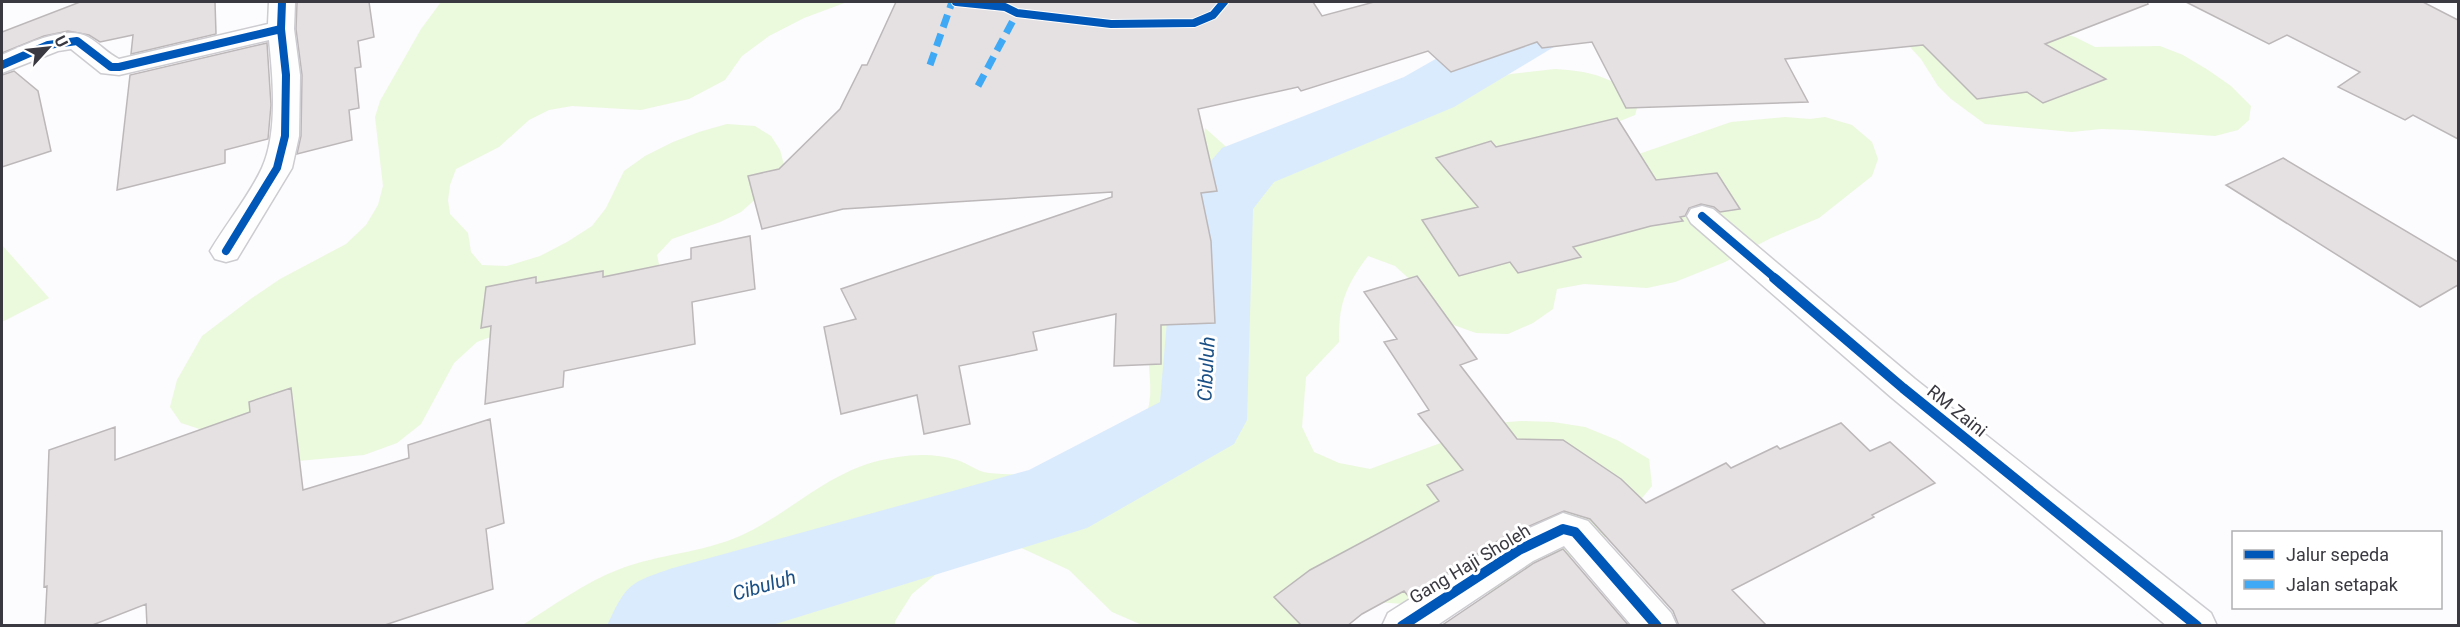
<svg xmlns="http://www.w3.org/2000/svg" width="2460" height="627" viewBox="0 0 2460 627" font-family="Roboto,sans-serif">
<rect width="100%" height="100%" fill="#fcfbfd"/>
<path fill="#ebf9dd" d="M 441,2 L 847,2 L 804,18 L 769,36 L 742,56 L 725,80 L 689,99 L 641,110 L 572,106 L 549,110 L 529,120 L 499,147 L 456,169 L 450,185 L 448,200 L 450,214 L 468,233 L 471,252 L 482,265 L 507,266 L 540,256 L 567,242 L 592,226 L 606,208 L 624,171 L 645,156 L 673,142 L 699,132 L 727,124 L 755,126 L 771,136 L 780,150 L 784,165 L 759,196 L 741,212 L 720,222 L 672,239 L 657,255 L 661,274 L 477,342 L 454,363 L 421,424 L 397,443 L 364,455 L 298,461 L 181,423 L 170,407 L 177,380 L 202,336 L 252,298 L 280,279 L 346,244 L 366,225 L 378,205 L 383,186 L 375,117 L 380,101 L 421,29 Z
M 1643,2 L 1995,2 L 1991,12 L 2075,37 L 2095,47 L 2160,46 L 2183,55 L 2208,70 L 2231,86 L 2251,106 L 2249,120 L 2238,130 L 2215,136 L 2132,130 L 2101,129 L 2072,132 L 1985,124 L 1951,99 L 1938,86 L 1921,59 L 1910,47 L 1895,36 Z
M 1555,69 C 1591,71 1613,77 1639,101 L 1635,115 L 1615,123 L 1636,155 L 1731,122 L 1785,117 L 1810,119 L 1825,117 L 1852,125 L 1872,142 L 1878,159 L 1872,176 L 1819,218 L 1771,238 L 1725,262 L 1675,282 L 1647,288 L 1584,284 L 1557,289 L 1553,309 L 1533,323 L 1508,334 L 1476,333 L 1445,322 L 1416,285 L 1395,266 L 1368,256 C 1346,285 1338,305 1339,342 L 1306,377 L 1302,427 L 1314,452 L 1339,463 L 1370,469 L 1495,423 L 1521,421 L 1553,422 L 1585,427 L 1617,440 L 1649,459 L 1652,486 L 1618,527 L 1592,547 L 1559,563 L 1520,572 L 1504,589 L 1432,606 L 1362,601 L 1308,625 L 1142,625 L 1112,612 L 1069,570 L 1006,541 L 971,551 L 942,569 L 912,594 L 895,621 L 895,625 L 521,626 C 553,606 585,582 620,569 C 659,554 701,553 740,536 C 797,510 831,466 898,457 C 917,454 938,454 957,460 C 968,463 977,472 989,473 C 1033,478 1108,471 1136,433 C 1163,399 1142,366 1150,328 C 1153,314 1159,300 1163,286 C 1174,253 1185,220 1195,187 C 1200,168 1202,147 1205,128 L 1242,161 L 1262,154 L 1306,149 L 1352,134 L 1393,119 L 1426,100 L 1465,85 L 1511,74 Z
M 2,245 L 49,298 L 2,322 Z"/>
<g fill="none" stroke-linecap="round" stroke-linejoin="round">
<path fill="#daebfe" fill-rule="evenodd" d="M 1549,2 L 1666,2 L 1657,16 L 1572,36 L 1454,107 L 1274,182 L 1253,209 L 1247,420 L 1234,444 L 1087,528 L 769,626 L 607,626 C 627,583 629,583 673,568 L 1029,470 L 1160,402 L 1177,206 L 1188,188 L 1222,148 L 1404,77 L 1527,7 Z
M 1692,2 L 1774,2 L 1782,5 L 1795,2 L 1900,2 L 1891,16 L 1775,47 L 1752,41 L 1701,16 Z"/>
</g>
<path fill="#e5e1e3" stroke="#bcb7b9" stroke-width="1.5" d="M 80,2 L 215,2 L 216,34 L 131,54 L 133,35 L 100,42 L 89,35 L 68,31 L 44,36 L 2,53 L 2,32 Z
M 297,2 L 369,2 L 374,37 L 358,41 L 361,67 L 355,68 L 359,108 L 349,110 L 352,140 L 297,154 L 301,136 L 302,75 L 296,29 Z
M 896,2 L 1313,2 L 1322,16 L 1374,2 L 2147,2 L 2148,4 L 2045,44 L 2106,79 L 2043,103 L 2027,92 L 1977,99 L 1923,45 L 1785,59 L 1808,102 L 1626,108 L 1592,42 L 1542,48 L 1537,42 L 1451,72 L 1428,51 L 1301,91 L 1298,87 L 1198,109 L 1217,191 L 1201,193 L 1211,241 L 1215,323 L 1161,325 L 1161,364 L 1114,366 L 1116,314 L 1033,332 L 1037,350 L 959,366 L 970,424 L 924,434 L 917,395 L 841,414 L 824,327 L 856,319 L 841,289 L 1112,197 L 1112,192 L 843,209 L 762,229 L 748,176 L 779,169 L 840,109 L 862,65 L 867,65 Z
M 2186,2 L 2423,2 L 2458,20 L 2458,139 L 2413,115 L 2405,120 L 2338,87 L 2360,72 L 2287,35 L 2269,44 Z
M 267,43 L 271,105 L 268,139 L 225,150 L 225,163 L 117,190 L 130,75 Z
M 14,71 L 38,91 L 51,151 L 2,167 L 2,75 Z
M 1617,118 L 1656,180 L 1717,173 L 1740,209 L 1720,212 L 1714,207 L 1701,204 L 1689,208 L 1685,216 L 1680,217 L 1683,221 L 1651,226 L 1573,247 L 1581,257 L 1518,273 L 1510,262 L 1459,276 L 1422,220 L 1478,207 L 1436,158 L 1491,141 L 1496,147 Z
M 2283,158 L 2458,262 L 2458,285 L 2420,307 L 2226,185 Z
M 750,236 L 755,289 L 692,302 L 695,344 L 564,371 L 563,387 L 485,404 L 491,326 L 481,328 L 486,287 L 536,277 L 536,283 L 603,271 L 603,277 L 691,259 L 691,248 Z
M 1417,276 L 1477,359 L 1460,365 L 1517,439 L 1563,440 L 1621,479 L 1646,503 L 1726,463 L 1731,468 L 1777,446 L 1780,449 L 1841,423 L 1870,451 L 1890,442 L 1935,483 L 1872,515 L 1874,517 L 1732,590 L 1767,626 L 1679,626 L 1673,611 L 1590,519 L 1564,511 L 1504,537 L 1409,597 L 1404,591 L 1362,614 L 1347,626 L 1302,626 L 1274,597 L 1310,570 L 1439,501 L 1427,485 L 1463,470 L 1418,414 L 1429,410 L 1384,342 L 1397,339 L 1364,292 Z
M 291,388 L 303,490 L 409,458 L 408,445 L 490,419 L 504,523 L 486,529 L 493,589 L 382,626 L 147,626 L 146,604 L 90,626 L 45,626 L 47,586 L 44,587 L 49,450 L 115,427 L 115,460 L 250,412 L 249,402 Z
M 1563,549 L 1629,626 L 1441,626 L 1534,563 Z"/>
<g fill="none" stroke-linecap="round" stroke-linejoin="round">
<g stroke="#cdccd0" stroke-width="3">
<path id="street" d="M 269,2 L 295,2 L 294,29 L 300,75 L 299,136 L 292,168 L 237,259 L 226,262 L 215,259 L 210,251 C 226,224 249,196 262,168 C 278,133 273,78 269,40 L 119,75 L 101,73 L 71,49 L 58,51 L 2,73 L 2,55 C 22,46 66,24 88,37 C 99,43 108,54 119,59 L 268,24 Z
M 1702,206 L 1713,209 L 1915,379 L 2211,613 L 2217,626 L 2167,626 L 1891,397 L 1691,223 L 1687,216 L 1691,209 Z
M 1563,513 L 1588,521 L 1671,613 L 1677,626 L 1632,626 L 1564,546 L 1533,561 L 1436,626 L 1382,626 L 1388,613 L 1505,539 Z"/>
</g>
<use href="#street" fill="#fffeff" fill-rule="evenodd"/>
<path stroke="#3fa9f5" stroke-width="7" stroke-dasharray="13 7" stroke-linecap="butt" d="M 930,65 L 952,2
M 978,86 L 1017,13"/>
<g stroke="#fff" stroke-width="10">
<path id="cycleway-far1" d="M 956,2 L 1005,7 L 1017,13 L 1111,24 L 1194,23 L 1213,15 L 1224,2
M 2,65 L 48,45 L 77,41 L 111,67 L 119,67 L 281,29
M 1702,216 L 1776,279
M 226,251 L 277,168 L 285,136 L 286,75 L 281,29 L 282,2"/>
</g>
<g stroke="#fff" stroke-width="14">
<path id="cycleway" d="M 1774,278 L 1903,388 L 2197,626
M 1402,626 L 1519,550 L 1563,529 L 1575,532 L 1657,626"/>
</g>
<use href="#cycleway-far1" stroke="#0057b8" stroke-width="8"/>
<use href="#cycleway" stroke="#0057b8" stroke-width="10"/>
</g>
<g text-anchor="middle" stroke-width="6" stroke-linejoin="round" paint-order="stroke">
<g font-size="18" fill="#3a3941" stroke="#fff">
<text transform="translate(1957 411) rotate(39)" y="6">RM Zaini</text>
<text transform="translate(1470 564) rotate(-31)" y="6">Gang Haji Sholeh</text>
</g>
<g font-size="20" font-style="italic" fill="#1a5085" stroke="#fff">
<text transform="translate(1206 369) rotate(-87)" y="7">Cibuluh</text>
<text transform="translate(764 585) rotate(-16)" y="7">Cibuluh</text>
</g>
</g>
<rect width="2460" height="627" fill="none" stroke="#3a3941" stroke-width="6"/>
<rect x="2232" y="531" width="210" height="78" fill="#ffffff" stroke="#b0b0b3" stroke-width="1.5"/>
<rect x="2244" y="550" width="30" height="9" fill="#0057b8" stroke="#b0b0b3" stroke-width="1.5"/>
<text x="2286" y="561" font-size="18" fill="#3a3941">Jalur sepeda</text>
<rect x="2244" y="580" width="30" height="9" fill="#3fa9f5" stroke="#b0b0b3" stroke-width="1.5"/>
<text x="2286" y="591" font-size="18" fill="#3a3941">Jalan setapak</text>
<g transform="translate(48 48) rotate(63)" stroke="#ffffff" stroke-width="4.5" paint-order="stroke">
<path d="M0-4.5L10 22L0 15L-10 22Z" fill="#3a3941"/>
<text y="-9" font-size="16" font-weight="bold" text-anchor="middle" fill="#3a3941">U</text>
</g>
</svg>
